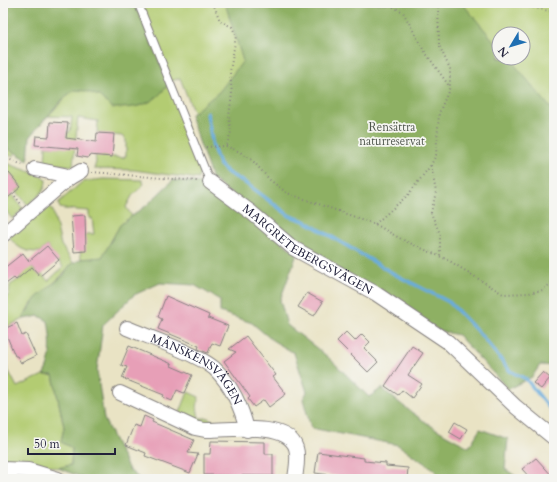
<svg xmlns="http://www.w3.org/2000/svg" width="557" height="482" viewBox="0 0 557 482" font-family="Cardo,serif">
<rect width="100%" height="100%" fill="#f6f6f2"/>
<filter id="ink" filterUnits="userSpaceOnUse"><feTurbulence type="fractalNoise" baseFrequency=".025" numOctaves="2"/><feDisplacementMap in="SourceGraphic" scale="8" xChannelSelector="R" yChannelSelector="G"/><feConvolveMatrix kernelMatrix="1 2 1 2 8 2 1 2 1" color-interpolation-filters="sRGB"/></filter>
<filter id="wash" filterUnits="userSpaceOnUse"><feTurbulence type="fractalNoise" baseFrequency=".012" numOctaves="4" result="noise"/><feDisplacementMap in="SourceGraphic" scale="16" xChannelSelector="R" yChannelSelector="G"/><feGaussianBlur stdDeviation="0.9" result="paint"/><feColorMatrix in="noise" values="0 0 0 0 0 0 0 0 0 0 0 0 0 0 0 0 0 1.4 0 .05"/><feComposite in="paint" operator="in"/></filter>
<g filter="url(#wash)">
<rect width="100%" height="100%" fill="#e9e3c4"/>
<path fill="#b3cc72" stroke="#6a7756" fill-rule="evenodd" d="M 3,3 L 554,3 L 554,345 L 513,387 L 459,329 L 218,174 L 180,78 L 125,98 L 152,100 L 169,85 L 202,166 L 198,179 L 134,170 L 94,169 L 96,162 L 95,155 L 123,158 L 126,156 L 126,140 L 122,136 L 97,133 L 98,121 L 78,118 L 73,166 L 45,163 L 46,146 L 65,147 L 67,132 L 70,132 L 72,117 L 48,116 L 69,94 L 18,123 L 14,156 L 3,154 ZM 499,34 L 523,34 L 523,58 L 499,58 Z
M 3,162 L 42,176 L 46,180 C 46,192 36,198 28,205 L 16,191 L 21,187 L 9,173 L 3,171 Z
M 103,179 L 142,180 L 144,184 L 132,196 L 126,207 L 132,216 L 120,225 L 102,258 L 81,259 L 80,251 L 86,234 L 94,234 L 92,218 L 89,218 L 89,211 L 64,209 L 60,208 L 58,203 L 82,182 Z
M 12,194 L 23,209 L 12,219 L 4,208 L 3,202 Z
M 47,203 L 53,211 L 61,245 L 74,264 L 29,306 L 24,319 L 3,328 L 3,299 L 9,295 L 10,285 L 21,278 L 20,276 L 29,264 L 40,276 L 42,274 L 48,281 L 63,267 L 47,246 L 40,252 C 24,252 19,249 9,237 Z
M 6,366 L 17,387 L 43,375 L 53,375 L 64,427 L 61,442 L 72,448 L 71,465 L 58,468 L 36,462 L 3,459 L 3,394 L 8,392 L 3,379 L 3,368 Z
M 188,392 L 199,397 L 197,407 L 199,418 L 209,418 L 216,423 L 222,423 L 197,423 L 179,415 Z"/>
<path fill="#8eb064" stroke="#586950" d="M 3,3 L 134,3 L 169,85 C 164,88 162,93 158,96 C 144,108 129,108 112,108 L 99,96 L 85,91 L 74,90 L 63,99 L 30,136 L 28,160 L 3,146 Z
M 225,3 L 462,3 L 499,47 L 499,58 L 509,58 L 554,112 L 554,366 L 540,365 L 532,377 L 508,389 L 458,335 L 440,331 L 294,243 L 212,179 L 190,115 L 219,92 L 243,61 Z
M 173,180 L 209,184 L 297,254 L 280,300 L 287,325 L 328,357 L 369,397 L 382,388 C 410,413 435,430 469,447 L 480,429 L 508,439 L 505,469 L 520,479 L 442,479 L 433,469 L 398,445 L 311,428 L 303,399 L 307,392 L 294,353 L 272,340 L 252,323 L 220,312 L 220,300 L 194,285 L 160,283 L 134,295 L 103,325 L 97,370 L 104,419 L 129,470 L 140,479 L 86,479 L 58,468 L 71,465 L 72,448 L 61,442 L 64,427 L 53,375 L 43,375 C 53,361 51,337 48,321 L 39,316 L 24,319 L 24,316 L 36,298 L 64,275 L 69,266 L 81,259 L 102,257 L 120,225 L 147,205 Z"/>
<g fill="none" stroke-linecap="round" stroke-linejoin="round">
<path stroke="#68acdd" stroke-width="3.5" d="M 207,113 L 213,147 L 219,164 L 228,173 L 244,182 L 290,216 L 305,221 L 396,275 L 449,302 L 481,335 L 510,371 L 526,379 L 554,414"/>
</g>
<g id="blocks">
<path fill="#e79fb7" d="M 50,122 L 68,123 L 66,138 L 96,142 L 97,133 L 114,134 L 112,157 L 89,155 L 88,158 L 77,156 L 78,149 L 35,145 L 36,136 L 49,137 Z
M 9,173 L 21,187 L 3,202 L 3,178 Z
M 85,215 L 86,251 L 74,252 L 71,216 Z
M 47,246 L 59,260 L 40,276 L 32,267 L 16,280 L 14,278 L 3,286 L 3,269 L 23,253 L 29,261 Z
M 307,293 L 323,302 L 314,316 L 298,307 Z
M 166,296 L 209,315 L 208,318 L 228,326 L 220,346 L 212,343 L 208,353 L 198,349 L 199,346 L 158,329 L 162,319 L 158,317 Z
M 17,323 L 22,336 L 26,334 L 36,356 L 21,363 L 17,356 L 15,356 L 4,329 Z
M 346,332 L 355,341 L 362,334 L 370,342 L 364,348 L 378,362 L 368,372 L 337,341 Z
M 246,336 L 276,375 L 273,377 L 286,394 L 269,407 L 264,400 L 254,407 L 248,399 L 250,397 L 224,361 L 236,352 L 229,349 Z
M 129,346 L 172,364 L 171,366 L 192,375 L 184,393 L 177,390 L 172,401 L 163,397 L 164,395 L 122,378 L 127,367 L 121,365 Z
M 412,346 L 423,353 L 408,375 L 422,384 L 412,398 L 402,390 L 398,395 L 385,386 Z
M 543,372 L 550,378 L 541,389 L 533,383 Z
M 144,416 L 153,420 L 152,422 L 194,440 L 188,453 L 198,454 L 190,473 L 145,456 L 146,453 L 126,445 L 134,425 L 140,427 Z
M 455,422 L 467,429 L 461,439 L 449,432 Z
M 211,441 L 265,442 L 265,454 L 273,454 L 273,476 L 204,475 L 204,454 L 210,454 Z
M 318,452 L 364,458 L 364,461 L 386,463 L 386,466 L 408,468 L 407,479 L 360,479 L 315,473 Z
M 536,458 L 554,478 L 554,479 L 531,479 L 522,469 Z"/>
</g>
</g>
<g filter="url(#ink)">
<use href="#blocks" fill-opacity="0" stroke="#868280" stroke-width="1"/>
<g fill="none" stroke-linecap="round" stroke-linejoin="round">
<g stroke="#868280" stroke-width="9">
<path id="service" d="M 138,3 L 210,182"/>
</g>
<g stroke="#868280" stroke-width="16">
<g id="minor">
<path d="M 69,178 L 81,171"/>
<path id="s1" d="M 210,182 L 252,213 L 293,248 L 375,293 L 448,342 L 516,407 L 554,438"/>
<path d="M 3,235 L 69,178 L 64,175 L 35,169"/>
<path id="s2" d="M 127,328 C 151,338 195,353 214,368 C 231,384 242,408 247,430"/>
<path d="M 120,393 L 195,428 L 205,430 C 228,430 288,421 296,448 C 299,457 296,470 295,479"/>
<path d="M 3,469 L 28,470 L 58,479"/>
</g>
</g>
<path stroke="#868280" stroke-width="2" stroke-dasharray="1 3" stroke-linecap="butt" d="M 213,3 L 220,21 L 232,27 L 236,36 L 230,72 L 232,94 L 229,116 L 231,132 L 226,146
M 386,3 L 403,12 L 423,49 L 449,86
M 438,3 L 439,45 L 450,69 L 450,87 L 439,113 L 436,155 L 431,165 L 436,192 L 431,213 L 440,234 L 440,256
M 501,3 L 535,8
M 533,3 L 535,8 L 554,12
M 552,3 L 554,10
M 206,147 L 226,146 L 240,152 L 252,160 L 270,180 L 287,193 L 375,224 L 403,240 L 448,260 L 503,294 L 529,293 L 543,290 L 554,281
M 3,157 L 23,165
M 92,172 L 197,181
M 15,196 L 21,204
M 375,224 L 408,195 L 431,165
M 70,476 L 79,479"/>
<use href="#service" stroke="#fff" stroke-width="7"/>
<use href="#minor" stroke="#fff" stroke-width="14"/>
</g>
</g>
<g text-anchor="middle" stroke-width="3.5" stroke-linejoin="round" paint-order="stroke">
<g font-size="12" fill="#4e554c" stroke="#f6f6f2">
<text x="392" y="131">Rensättra<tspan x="392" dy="14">naturreservat</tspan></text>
</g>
<g font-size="12" fill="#22223b" stroke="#f6f6f2">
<text dy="4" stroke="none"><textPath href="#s1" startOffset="119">MARGRETEBERGSVÄGEN</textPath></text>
<text dy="4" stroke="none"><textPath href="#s2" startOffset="83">MÅNSKENSVÄGEN</textPath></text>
</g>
</g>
<rect width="557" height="482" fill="none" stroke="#f6f6f2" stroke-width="16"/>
<g transform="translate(511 46) rotate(232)"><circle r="19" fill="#f6f6f2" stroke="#a1a1a9"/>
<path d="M0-3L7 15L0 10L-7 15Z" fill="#1f6fb2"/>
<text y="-6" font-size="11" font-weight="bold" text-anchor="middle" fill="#22223b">N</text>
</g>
<path d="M28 448v6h87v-6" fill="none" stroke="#22223b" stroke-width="2"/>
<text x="34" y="448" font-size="12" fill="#22223b" stroke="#f6f6f2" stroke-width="3" paint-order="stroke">50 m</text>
</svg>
